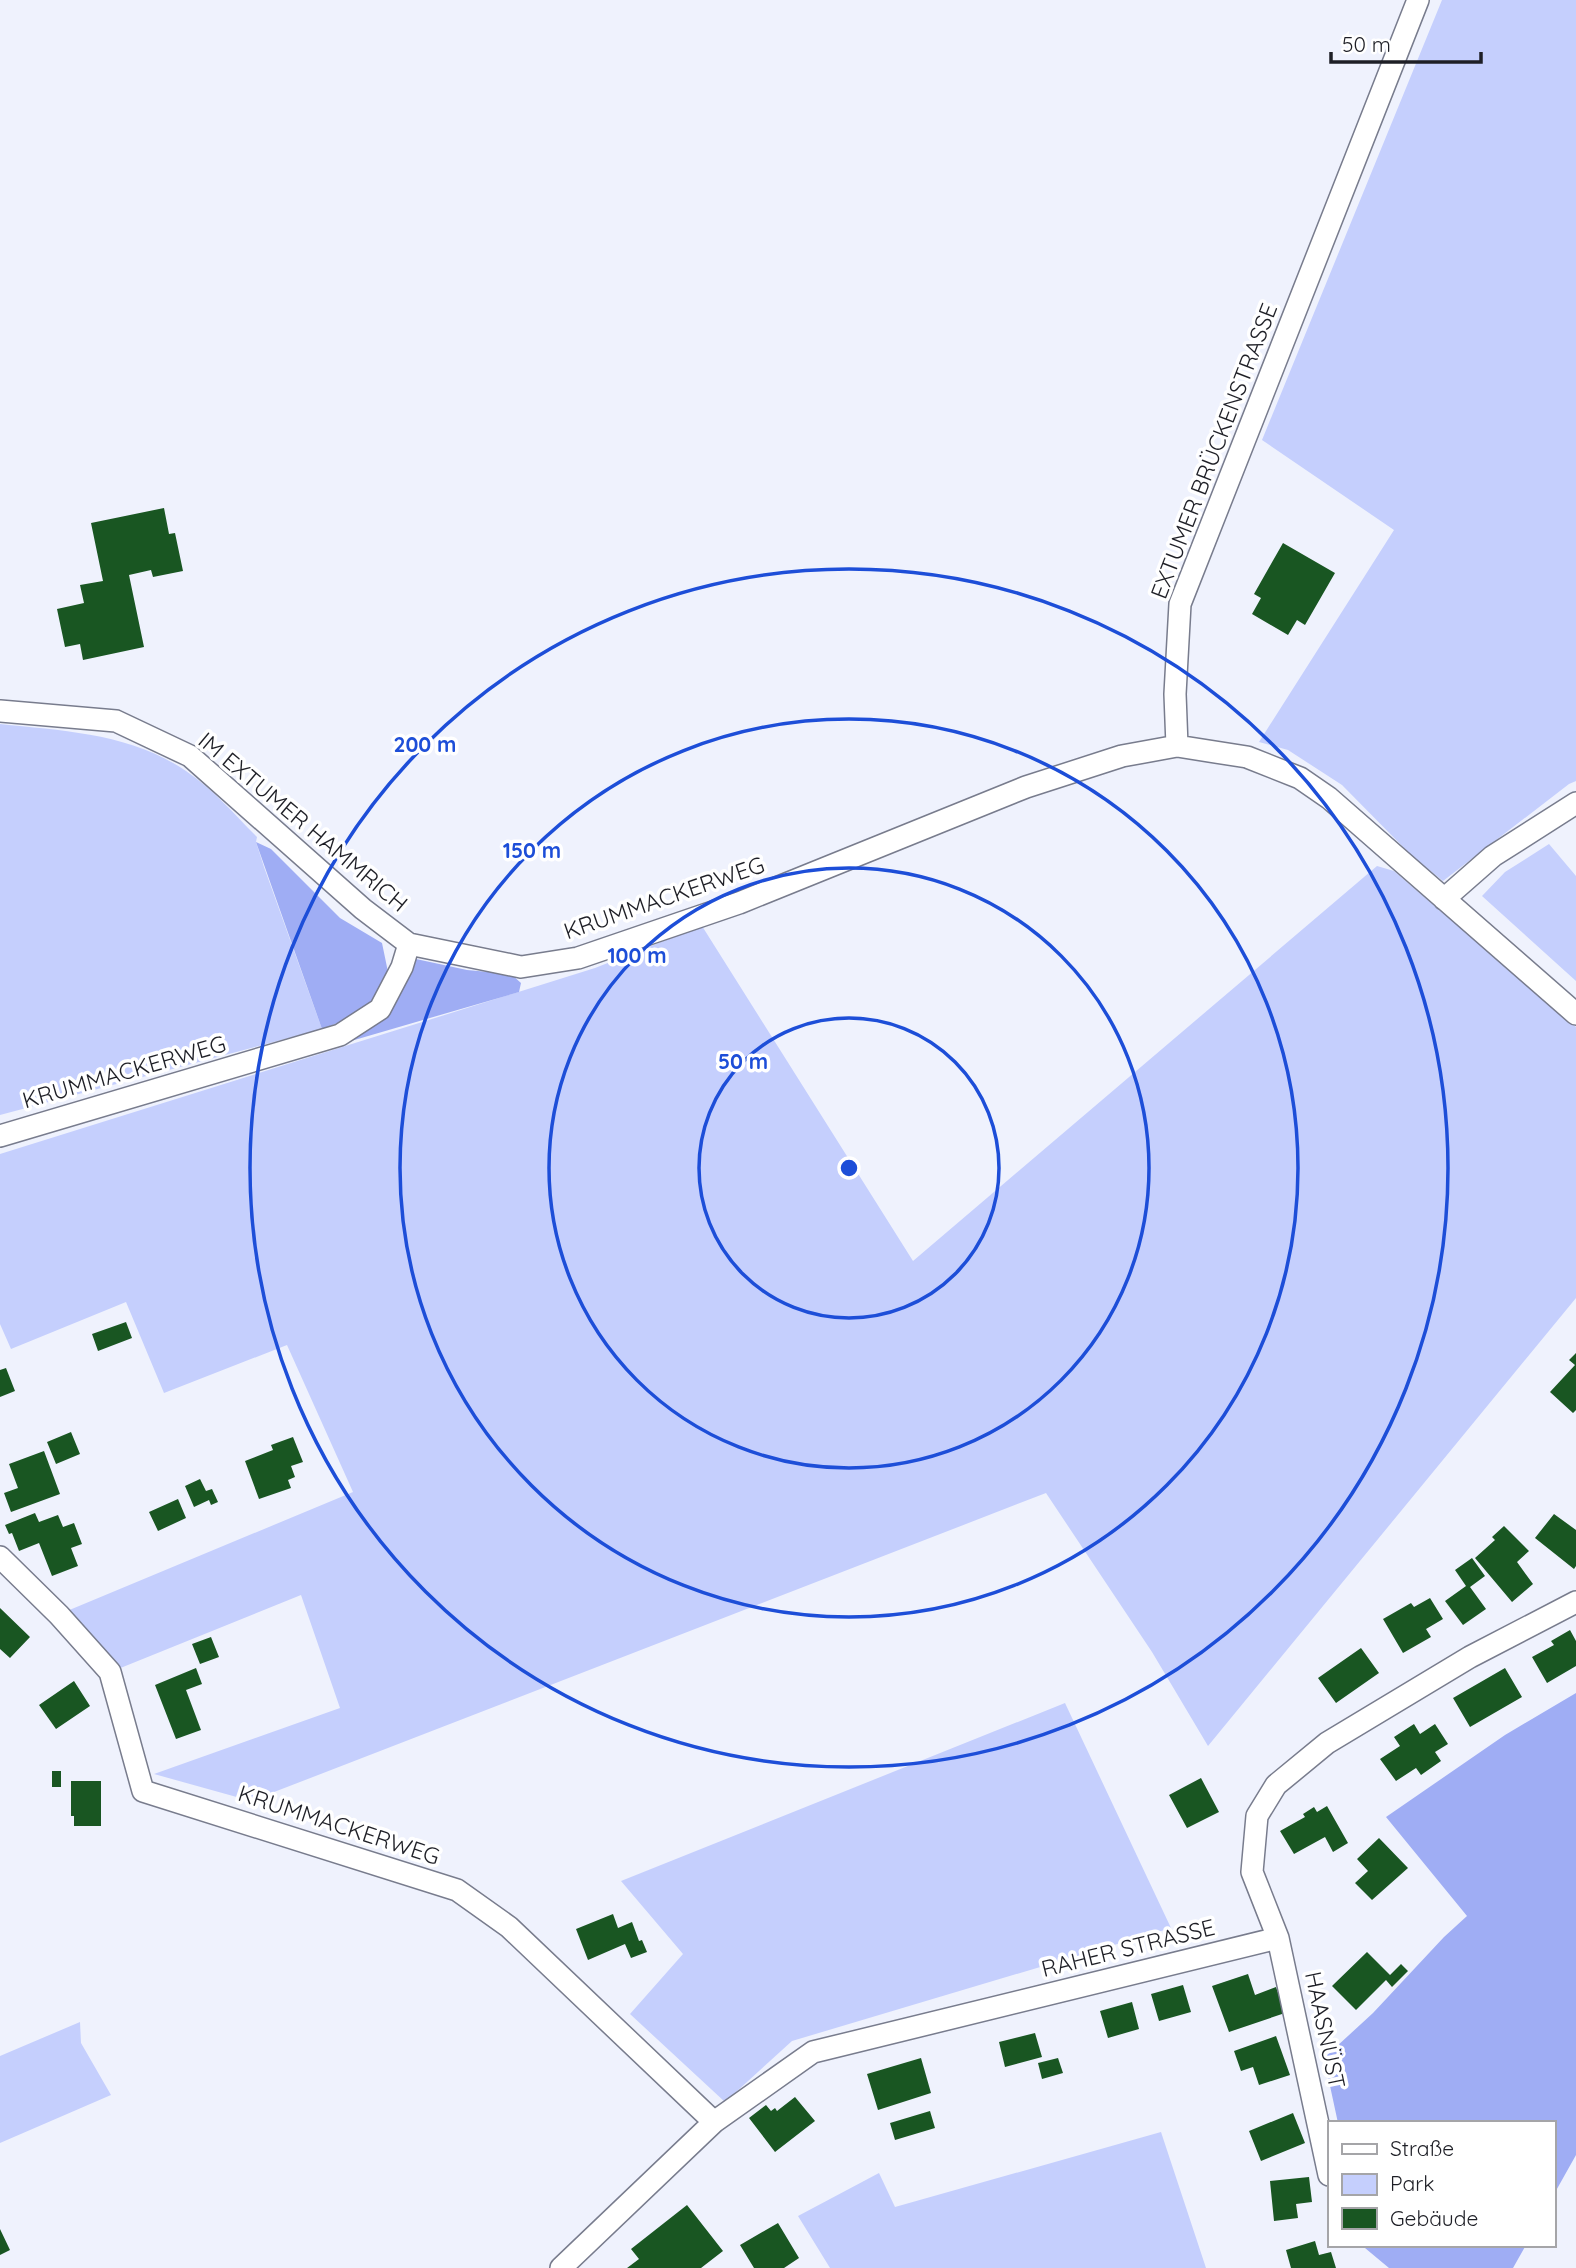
<svg xmlns="http://www.w3.org/2000/svg" width="1576" height="2268" viewBox="0 0 1576 2268" font-family="Quicksand,sans-serif">
<rect width="100%" height="100%" fill="#eff2fd"/>
<path fill="#c5cffd" d="M 1442,0 L 1576,0 L 1576,781 L 1569,784 L 1443,881 L 1412,856 L 1342,785 L 1288,750 L 1259,742 L 1394,530 L 1262,440 Z
M 0,724 C 64,731 130,733 186,771 C 213,789 234,814 257,837 L 256,842 L 264,867 L 322,1029 L 0,1115 Z
M 1549,844 L 1576,876 L 1576,981 L 1482,896 L 1505,872 Z
M 1377,866 L 1394,871 L 1576,1027 L 1576,1298 L 1208,1746 L 1152,1652 L 1046,1493 L 251,1801 L 154,1774 L 340,1708 L 301,1595 L 118,1669 L 67,1611 L 353,1492 L 287,1345 L 164,1393 L 126,1302 L 11,1349 L 0,1324 L 0,1154 L 595,968 L 702,926 L 913,1261 Z
M 1065,1703 L 1171,1928 L 792,2041 L 725,2102 L 630,2014 L 683,1954 L 621,1881 Z
M 80,2022 L 81,2043 L 111,2095 L 0,2143 L 0,2056 Z
M 1161,2132 L 1206,2268 L 830,2268 L 798,2216 L 879,2173 L 895,2207 Z"/>
<path fill="#9fadf4" d="M 256,842 L 271,849 L 340,918 L 382,943 L 388,972 L 373,1000 L 348,1019 L 322,1029 Z
M 416,959 L 467,970 L 511,974 L 521,983 L 519,992 L 351,1041 L 387,1012 Z
M 1576,1693 L 1576,2155 L 1553,2196 L 1553,2123 L 1338,2123 L 1324,2058 L 1373,2013 L 1444,1937 L 1467,1916 L 1386,1817 L 1505,1735 Z
M 1364,2245 L 1526,2245 L 1513,2268 L 1389,2268 L 1365,2248 Z"/>
<path fill="#195622" d="M 164,508 L 169,534 L 175,533 L 183,571 L 153,577 L 151,570 L 129,575 L 144,647 L 83,660 L 80,644 L 65,647 L 57,609 L 84,603 L 80,585 L 103,581 L 91,523 Z
M 1283,543 L 1335,573 L 1305,625 L 1297,620 L 1288,635 L 1252,614 L 1261,598 L 1254,594 Z
M 126,1322 L 132,1338 L 98,1351 L 92,1334 Z
M 1576,1353 L 1576,1410 L 1573,1413 L 1550,1392 L 1575,1365 L 1569,1360 Z
M 6,1368 L 15,1391 L 0,1397 L 0,1370 Z
M 71,1432 L 80,1454 L 56,1464 L 47,1442 Z
M 293,1437 L 303,1462 L 291,1466 L 295,1477 L 288,1480 L 291,1488 L 259,1499 L 245,1461 L 273,1450 L 271,1445 Z
M 44,1451 L 60,1494 L 11,1512 L 4,1493 L 18,1488 L 9,1464 Z
M 200,1479 L 206,1491 L 212,1489 L 218,1502 L 211,1505 L 209,1500 L 194,1507 L 185,1486 Z
M 178,1499 L 186,1518 L 158,1531 L 149,1512 Z
M 35,1513 L 39,1522 L 58,1515 L 63,1527 L 74,1523 L 82,1544 L 71,1548 L 78,1566 L 52,1576 L 39,1543 L 19,1551 L 12,1533 L 9,1534 L 5,1525 Z
M 1554,1514 L 1576,1530 L 1576,1566 L 1574,1569 L 1535,1538 Z
M 1504,1526 L 1529,1551 L 1517,1562 L 1533,1584 L 1512,1602 L 1475,1558 L 1495,1540 L 1492,1537 Z
M 1472,1558 L 1485,1576 L 1470,1587 L 1486,1609 L 1463,1625 L 1445,1601 L 1466,1586 L 1455,1570 Z
M 1430,1598 L 1443,1619 L 1426,1629 L 1431,1637 L 1403,1653 L 1383,1619 L 1411,1603 L 1414,1607 Z
M 0,1608 L 30,1637 L 10,1658 L 0,1649 Z
M 1570,1630 L 1576,1641 L 1576,1666 L 1547,1683 L 1532,1657 L 1554,1645 L 1551,1641 Z
M 211,1637 L 219,1657 L 200,1664 L 192,1644 Z
M 1361,1648 L 1379,1673 L 1336,1703 L 1318,1678 Z
M 196,1668 L 202,1684 L 186,1690 L 201,1730 L 176,1739 L 155,1685 Z
M 1505,1668 L 1522,1697 L 1470,1727 L 1453,1698 Z
M 74,1681 L 90,1706 L 56,1729 L 39,1705 Z
M 1414,1724 L 1420,1734 L 1435,1724 L 1448,1744 L 1435,1752 L 1441,1761 L 1421,1775 L 1416,1768 L 1396,1781 L 1380,1759 L 1400,1746 L 1394,1737 Z
M 52,1771 L 61,1771 L 61,1787 L 52,1787 Z
M 1201,1778 L 1219,1812 L 1187,1828 L 1169,1795 Z
M 71,1781 L 101,1781 L 101,1826 L 74,1826 L 74,1816 L 71,1816 Z
M 1327,1806 L 1348,1843 L 1333,1852 L 1325,1837 L 1294,1854 L 1280,1831 L 1305,1817 L 1303,1814 L 1314,1807 L 1317,1812 Z
M 1379,1838 L 1408,1868 L 1372,1900 L 1355,1883 L 1368,1871 L 1357,1859 Z
M 613,1914 L 618,1928 L 632,1922 L 639,1941 L 642,1940 L 647,1952 L 631,1958 L 625,1944 L 588,1960 L 576,1929 Z
M 1367,1952 L 1390,1975 L 1401,1964 L 1408,1971 L 1392,1987 L 1386,1980 L 1356,2010 L 1332,1986 Z
M 1248,1974 L 1255,1995 L 1276,1987 L 1285,2013 L 1229,2032 L 1212,1986 Z
M 1183,1985 L 1191,2012 L 1159,2021 L 1151,1994 Z
M 1132,2002 L 1139,2029 L 1108,2038 L 1100,2011 Z
M 1035,2033 L 1042,2057 L 1005,2067 L 999,2042 Z
M 1276,2036 L 1290,2075 L 1259,2085 L 1253,2067 L 1241,2071 L 1234,2051 Z
M 921,2058 L 931,2093 L 878,2110 L 867,2074 Z
M 1058,2058 L 1063,2073 L 1042,2079 L 1038,2063 Z
M 795,2097 L 815,2121 L 775,2152 L 749,2118 L 766,2105 L 771,2111 L 775,2108 L 777,2111 Z
M 930,2111 L 935,2128 L 895,2140 L 890,2123 Z
M 1293,2113 L 1305,2143 L 1261,2161 L 1249,2131 Z
M 1309,2177 L 1312,2202 L 1296,2204 L 1298,2218 L 1274,2221 L 1270,2181 Z
M 687,2205 L 723,2251 L 701,2268 L 627,2268 L 639,2259 L 631,2249 Z
M 778,2223 L 799,2258 L 784,2268 L 754,2268 L 740,2245 Z
M 0,2229 L 10,2250 L 0,2255 Z
M 1315,2241 L 1319,2255 L 1331,2252 L 1336,2268 L 1291,2268 L 1286,2250 Z"/>
<g fill="none" stroke-linecap="round" stroke-linejoin="round">
<g stroke="#787c8d" stroke-width="24">
<path id="street" d="M 0,711 L 116,721 L 190,756 L 363,909 L 409,944 L 521,967 L 578,958 L 739,903 L 1026,787 L 1122,756 L 1177,746 L 1247,757 L 1300,778 L 1329,798 L 1576,1014
M 1177,746 L 1175,694 L 1180,604 L 1418,0
M 1444,899 L 1493,856 L 1576,803
M 0,1136 L 340,1035 L 380,1009 L 402,967 L 409,944
M 0,1557 L 59,1615 L 110,1672 L 143,1791 L 457,1890 L 509,1927 L 714,2122
M 1329,2175 L 1278,1938 L 1252,1872 L 1257,1816 L 1276,1785 L 1327,1743 L 1470,1657 L 1576,1602
M 561,2268 L 714,2122 L 813,2052 L 1278,1938"/>
</g>
<use href="#street" stroke="#fff" stroke-width="21"/>
</g>
<g fill="none" stroke="#1d4ed8" stroke-width="3.5">
<circle cx="849" cy="1168" r="150"/>
<circle cx="849" cy="1168" r="300"/>
<circle cx="849" cy="1168" r="449"/>
<circle cx="849" cy="1168" r="599"/>
</g>
<g text-anchor="middle" stroke-width="7" stroke-linejoin="round" paint-order="stroke">
<g font-size="23" fill="#1e1f26" stroke="#fff">
<text transform="translate(1214 451) rotate(-69)" y="8">EXTUMER BRÜCKENSTRASSE</text>
<text transform="translate(303 822) rotate(40)" y="8">IM EXTUMER HAMMRICH</text>
<text transform="translate(664 898) rotate(-19)" y="8">KRUMMACKERWEG</text>
<text transform="translate(124 1072) rotate(-16)" y="8">KRUMMACKERWEG</text>
<text transform="translate(339 1825) rotate(18)" y="8">KRUMMACKERWEG</text>
<text transform="translate(1128 1948) rotate(-14)" y="8">RAHER STRASSE</text>
<text transform="translate(1325 2030) rotate(78)" y="8">HAASNÜST</text>
</g>
</g>
<circle cx="849" cy="1168" r="10" fill="#1d4ed8" stroke="#fff" stroke-width="3.5"/>
<g font-size="21" text-anchor="middle" font-weight="bold" fill="#1d4ed8" stroke="#fff" stroke-width="7" stroke-linejoin="round" paint-order="stroke">
<text x="425" y="752">200 m</text>
<text x="532" y="858">150 m</text>
<text x="637" y="963">100 m</text>
<text x="743" y="1069">50 m</text>
</g>
<rect x="1328" y="2121" width="228" height="126" fill="#ffffff" stroke="#a5a5a8" stroke-width="2"/>
<rect x="1342" y="2144" width="35" height="10" fill="#ffffff" stroke="#a5a5a8" stroke-width="2"/>
<text x="1390" y="2156" font-size="21" fill="#1e1f26">Straße</text>
<rect x="1342" y="2174" width="35" height="21" fill="#c5cffd" stroke="#a5a5a8" stroke-width="2"/>
<text x="1390" y="2191" font-size="21" fill="#1e1f26">Park</text>
<rect x="1342" y="2208" width="35" height="21" fill="#195622" stroke="#a5a5a8" stroke-width="2"/>
<text x="1390" y="2226" font-size="21" fill="#1e1f26">Gebäude</text>
<path d="M1331 52v10h150v-10" fill="none" stroke="#1e1f26" stroke-width="3.5"/>
<text x="1342" y="52" font-size="21" fill="#1e1f26" stroke="#ffffff" stroke-width="5" paint-order="stroke">50 m</text>
</svg>
